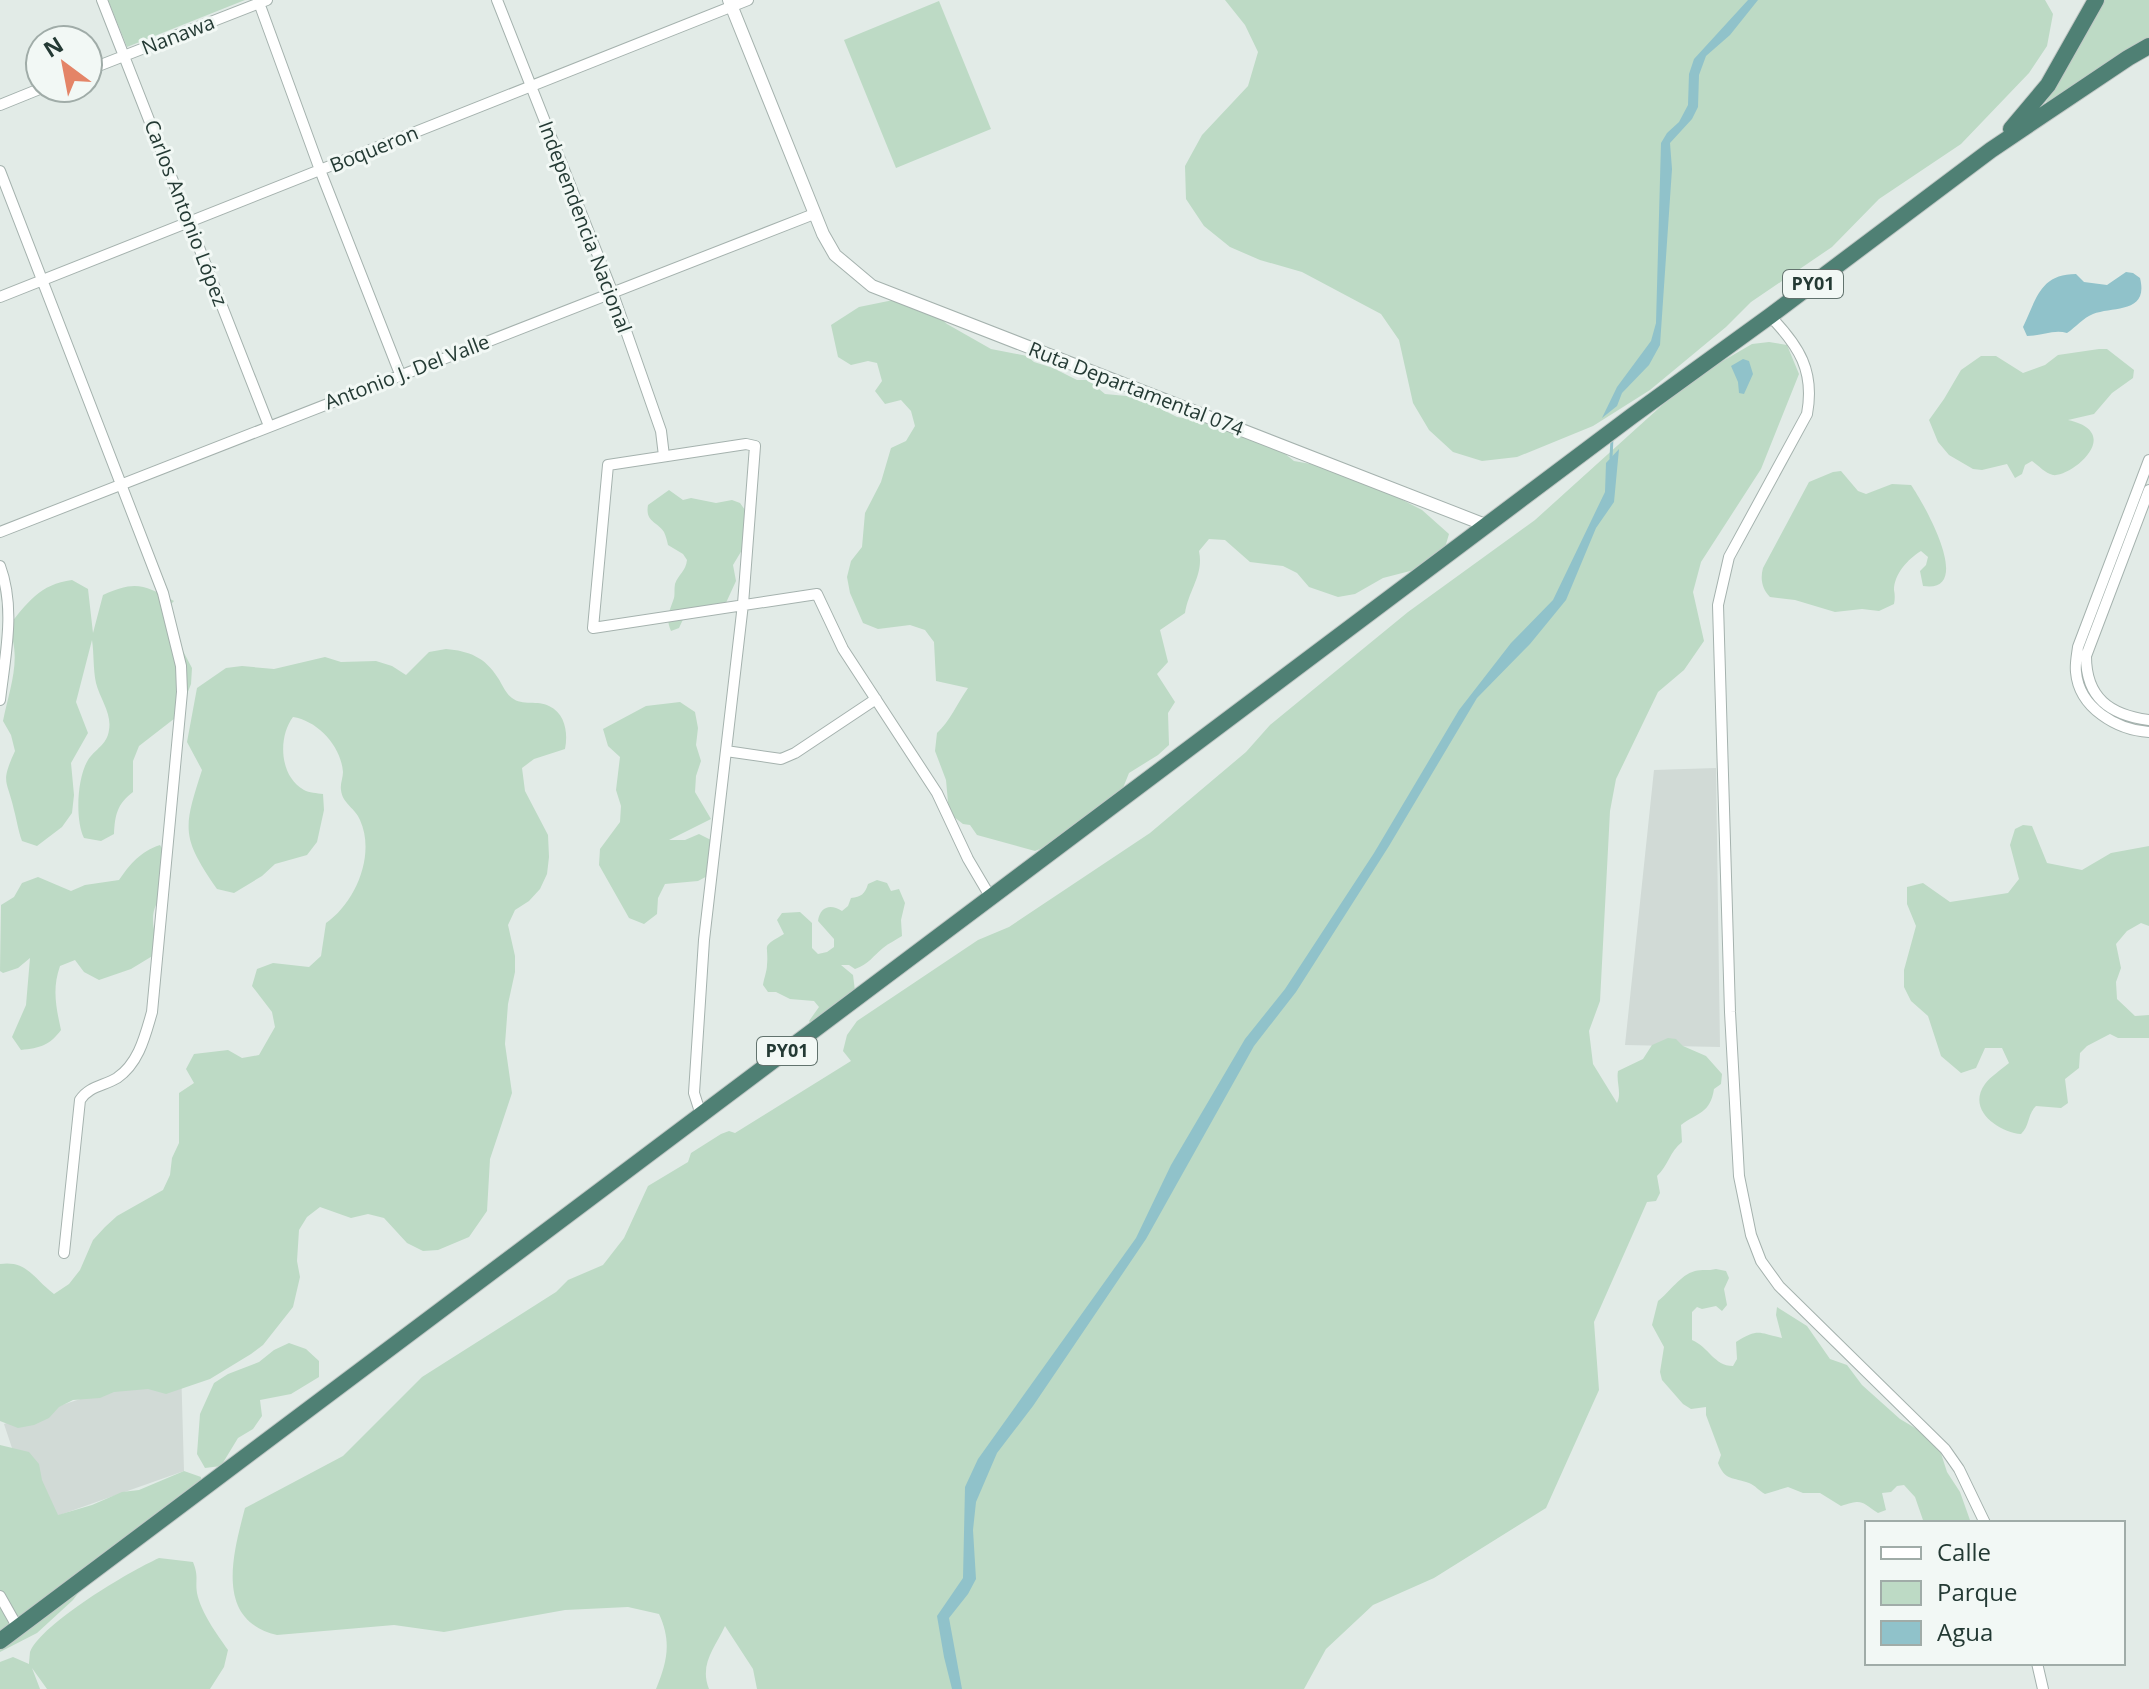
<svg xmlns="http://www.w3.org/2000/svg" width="2149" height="1689" viewBox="0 0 2149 1689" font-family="'Open Sans',sans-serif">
<rect width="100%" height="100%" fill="#e2ebe7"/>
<path fill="#d1dad6" d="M 1716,768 L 1720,1047 L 1625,1045 L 1654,770 Z
M 181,1366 L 184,1471 L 37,1523 L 4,1424 Z"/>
<path fill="#bddac5" d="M 108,0 L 245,0 L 127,47 Z
M 1225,0 L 2045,0 L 2053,14 L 2047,46 L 2029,73 L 1961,144 L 1879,199 L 1832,247 L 1751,302 L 1726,327 L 1650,390 L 1593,426 L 1517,457 L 1482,461 L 1453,452 L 1429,430 L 1413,403 L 1399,340 L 1381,314 L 1302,272 L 1260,260 L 1230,247 L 1204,226 L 1186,199 L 1185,166 L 1202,135 L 1248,86 L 1258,52 L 1245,25 Z
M 2101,0 L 2149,0 L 2149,39 L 2092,73 L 2048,103 L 2046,102 Z
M 939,1 L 991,129 L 896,168 L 844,40 Z
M 908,297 L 923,303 L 947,324 L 991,349 L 1027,356 L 1034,362 L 1053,368 L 1077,380 L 1088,380 L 1105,394 L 1148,398 L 1161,409 L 1177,417 L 1201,421 L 1279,449 L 1294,461 L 1345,470 L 1422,510 L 1449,534 L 1444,551 L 1414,570 L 1383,578 L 1355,594 L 1338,597 L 1309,587 L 1297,573 L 1283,566 L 1250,562 L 1225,540 L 1209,539 L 1199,551 C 1204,575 1189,589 1185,613 L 1160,630 L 1168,662 L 1157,674 L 1175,702 L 1168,713 L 1169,745 L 1158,755 L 1129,773 L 1123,788 L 1095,811 L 1082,832 L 1035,851 L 977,835 L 970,825 L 963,824 L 949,813 L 946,780 L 935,751 L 937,733 C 950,721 957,704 968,688 L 936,681 L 934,642 L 925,630 L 910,625 L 878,629 L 863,623 L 850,593 L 847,577 L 851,561 L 862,547 L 865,513 L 881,482 L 891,448 L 906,441 L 915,426 L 911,411 L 901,400 L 885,404 L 875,391 L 882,381 L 877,363 L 868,361 L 851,365 L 838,357 L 831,325 L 859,307 Z
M 1769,342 L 1787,345 L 1799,374 L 1761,469 L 1701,562 L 1693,592 L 1704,641 L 1684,670 L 1658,692 L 1616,779 L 1610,811 L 1600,1001 L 1589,1031 L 1593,1064 L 1617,1103 C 1622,1093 1616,1082 1618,1071 L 1643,1059 L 1652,1045 L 1668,1038 L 1676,1039 L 1683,1046 L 1706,1056 L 1722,1074 L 1721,1084 L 1714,1089 C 1710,1114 1698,1112 1681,1125 L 1682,1142 C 1670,1151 1668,1166 1657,1176 L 1660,1193 L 1656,1201 L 1647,1202 L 1594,1322 L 1599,1390 L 1546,1508 L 1434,1578 L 1373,1605 L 1326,1649 L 1304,1689 L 757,1689 L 753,1669 L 725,1626 C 715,1648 699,1664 709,1689 L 656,1689 C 667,1662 672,1642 659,1614 L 628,1607 L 565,1610 L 444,1632 L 394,1625 L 277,1635 C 214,1620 233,1554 245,1508 L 343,1456 L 422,1377 L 556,1292 L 568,1280 L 603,1265 L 624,1238 L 648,1186 L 688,1162 L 691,1153 L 721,1134 L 729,1131 L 735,1133 L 851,1061 L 843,1051 L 847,1035 L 857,1021 L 978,940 L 1009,927 L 1150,833 L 1246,752 L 1270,725 L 1408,612 L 1535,520 L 1690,380 L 1752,344 Z
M 2099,349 L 2107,349 L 2134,370 L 2133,378 L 2112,393 L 2094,414 L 2068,420 C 2126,433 2070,478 2053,475 C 2045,473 2039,466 2032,461 L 2025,465 L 2022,474 L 2015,478 L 2007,464 L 1982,470 L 1973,469 L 1949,455 L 1938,442 L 1929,420 L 1944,399 L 1961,370 L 1981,356 L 1996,356 L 2023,373 L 2045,365 L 2058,355 Z
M 1841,471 L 1858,491 L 1866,494 L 1892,484 L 1911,485 C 1923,502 1976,594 1923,586 L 1920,571 L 1926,565 L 1928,557 L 1921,551 C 1908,559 1894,574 1894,590 C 1895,595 1895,599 1894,604 L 1879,611 L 1862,609 L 1835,612 L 1795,600 L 1770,597 C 1762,589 1760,579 1763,568 L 1809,482 L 1833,472 Z
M 669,490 L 683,500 L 691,498 L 716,503 L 732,500 L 740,503 L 745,510 L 742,550 L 733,565 L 736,581 L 725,605 L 686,613 L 679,628 L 671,631 C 665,618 670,610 674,598 C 675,594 674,589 675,584 C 678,575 686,571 687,560 L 683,554 L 668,545 C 667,541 666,536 664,532 C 657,521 645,522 648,505 Z
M 72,580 L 88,589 L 93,633 L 103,595 C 136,580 144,585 174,601 L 169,606 L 176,638 L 192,668 L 191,684 L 179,715 L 139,746 L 133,761 L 133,792 C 117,804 115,815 114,834 L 101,841 L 84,838 C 75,820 77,778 88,760 C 95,749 107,745 109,730 C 112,713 100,699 96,683 C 93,669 94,652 92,640 L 76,702 L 88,733 L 71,763 L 74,795 L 72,813 L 62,827 L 37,846 L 22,841 C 18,830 17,821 14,810 C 7,779 0,784 15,751 L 11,735 L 3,721 C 9,690 23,657 8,627 C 27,603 40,584 72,580 Z
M 446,649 C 469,651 485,657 498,678 C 502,684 506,694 512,698 C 522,706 538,700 549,706 C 566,714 568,734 565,749 L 534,759 L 522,768 L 525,791 L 548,835 L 549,857 L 547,874 L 540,889 L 529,901 L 515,910 L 508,925 L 515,956 L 515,972 L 508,1004 L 505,1044 L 512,1093 L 490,1159 L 487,1211 L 469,1237 L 438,1250 L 423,1251 L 407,1243 L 384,1218 L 368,1214 L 351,1218 L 320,1207 L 307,1217 L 299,1230 L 297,1261 L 300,1277 L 293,1307 L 263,1345 L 251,1354 L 210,1379 L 166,1394 L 148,1389 L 114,1392 L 100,1398 L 73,1400 L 59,1407 L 49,1418 L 34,1425 L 18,1428 L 0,1421 L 0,1264 C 27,1260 34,1279 54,1294 L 69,1284 L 80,1270 L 93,1240 L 105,1227 L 117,1216 L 163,1190 L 170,1175 L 172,1158 L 179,1143 L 179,1093 L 194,1083 L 186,1069 L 194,1054 L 228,1050 L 242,1058 L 259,1055 L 275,1027 L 272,1012 L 252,986 L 257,969 L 273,963 L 309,967 L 321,956 L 326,923 C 355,903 376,855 360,820 C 356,809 342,803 341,790 C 340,784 343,778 343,772 C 341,746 318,721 293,717 C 278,737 279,776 304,790 C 309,793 317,793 323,794 L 324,810 L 317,842 L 307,855 L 275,864 L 262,876 L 234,893 L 217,889 C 181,837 183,829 202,770 L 187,742 L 197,688 L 226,668 L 242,666 L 274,669 L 325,657 L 341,662 L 376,661 L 392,666 L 406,675 L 429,652 Z
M 680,702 L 695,712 L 698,728 L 696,745 L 701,761 L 696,776 L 695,792 L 711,819 L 669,840 L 685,840 L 699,834 L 715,842 L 713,873 L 698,881 L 665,884 L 658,898 L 657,914 L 644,924 L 629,918 L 599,865 L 600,849 L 620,822 L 621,806 L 616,790 L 620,757 L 608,746 L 603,729 L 646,706 Z
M 2023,825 L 2032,826 L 2047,863 L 2082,870 L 2111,853 L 2149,846 L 2149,926 L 2141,923 L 2127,931 L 2116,944 L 2121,968 L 2116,982 L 2117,999 L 2135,1016 L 2149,1015 L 2149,1038 L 2118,1038 L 2110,1034 L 2087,1046 L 2080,1053 L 2079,1068 L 2065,1079 L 2068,1103 L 2061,1108 L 2036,1106 C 2027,1115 2030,1126 2021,1134 C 1999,1132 1966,1110 1985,1084 C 1991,1076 2001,1070 2009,1063 L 2002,1048 L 1985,1048 L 1976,1068 L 1961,1073 L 1941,1056 L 1928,1016 L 1911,1001 L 1904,987 L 1904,970 L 1916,926 L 1907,904 L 1907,887 L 1923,883 L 1950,902 L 2008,893 L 2019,879 L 2010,845 L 2015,829 Z
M 160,845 C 188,890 152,889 153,921 C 153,930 158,942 159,952 L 131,969 L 99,980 L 84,972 L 75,960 L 60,966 C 52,989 56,1007 61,1030 C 50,1045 40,1048 21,1050 L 12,1037 L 26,1005 L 30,958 L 18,968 L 3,973 L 0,971 L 1,905 L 14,897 L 22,883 L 38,877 L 71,891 L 85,885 L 119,880 C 131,863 140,852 160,845 Z
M 877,880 L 887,883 L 891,891 L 899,889 L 905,903 L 901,920 L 902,936 C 896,940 889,943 883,948 C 873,956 869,964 855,969 L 849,965 L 841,965 L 853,975 L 855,991 L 813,1027 L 809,1021 L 819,1007 L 814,1001 L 790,999 L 776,992 L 768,992 L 763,985 C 764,978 767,971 767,965 C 769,943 760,948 784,934 L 777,920 L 782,913 L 800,912 L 812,923 L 812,948 L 818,954 L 827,952 L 834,947 L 834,939 L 818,921 C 820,907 830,903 842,911 L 848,906 L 851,898 C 861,897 865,894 868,884 Z
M 1716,1269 L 1726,1271 L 1729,1278 L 1724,1289 L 1727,1305 L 1722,1311 L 1716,1306 L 1702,1309 L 1697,1307 L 1692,1312 L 1692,1340 C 1709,1347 1714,1366 1733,1366 L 1737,1359 L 1736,1342 C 1759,1328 1758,1333 1782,1338 L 1776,1315 L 1777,1307 L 1807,1326 L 1830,1359 L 1847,1365 L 1862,1385 L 1900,1419 L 1937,1441 L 1947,1472 L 1960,1492 L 1971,1523 L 1924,1523 L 1915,1497 L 1904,1485 L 1897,1486 L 1891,1492 L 1882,1493 L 1886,1510 L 1878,1513 C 1860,1501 1863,1499 1841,1506 L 1820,1493 L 1803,1493 L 1788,1487 L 1765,1494 C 1759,1491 1755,1485 1749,1483 C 1733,1477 1725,1481 1718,1463 L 1721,1455 L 1706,1415 L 1706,1407 L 1691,1409 L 1683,1404 L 1662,1380 L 1660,1372 L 1664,1347 L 1652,1325 L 1658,1301 C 1670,1292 1680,1275 1695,1271 C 1702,1269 1708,1271 1716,1269 Z
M 289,1343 L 306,1349 L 319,1361 L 319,1377 L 291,1394 L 260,1400 L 262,1416 L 253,1429 L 238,1438 L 221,1466 L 205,1468 L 197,1454 L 200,1414 L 214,1383 L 228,1374 L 259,1362 L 274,1350 Z
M 0,1445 L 29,1452 L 39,1464 L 42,1480 L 58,1515 L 92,1505 L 122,1492 L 139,1490 L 184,1471 L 201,1477 L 200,1493 L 93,1574 L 73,1600 L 37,1633 L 0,1652 Z
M 159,1558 L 193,1562 C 199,1577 195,1579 197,1593 C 201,1613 217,1634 228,1650 L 224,1667 L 210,1689 L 47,1689 L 32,1668 L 40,1689 L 0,1689 L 0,1662 L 13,1657 L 29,1664 C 29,1663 30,1652 30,1652 C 42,1623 130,1571 159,1558 Z"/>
<path fill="#90c2ca" d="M 1748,0 L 1758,0 L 1730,35 L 1706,56 L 1699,75 L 1698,107 L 1692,119 L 1670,143 L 1672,169 L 1660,345 L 1649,365 L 1622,393 L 1617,406 L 1602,418 L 1617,387 L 1651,341 L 1656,323 L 1661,143 L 1667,133 L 1679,122 L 1688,105 L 1689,74 L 1694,59 Z
M 2126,272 L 2133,273 L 2140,278 C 2149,314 2113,306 2093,314 C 2083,318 2076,327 2067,333 C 2054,329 2041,336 2027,336 L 2023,327 C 2036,301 2039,274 2076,274 L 2084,282 L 2107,285 Z
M 1743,359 L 1749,361 L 1753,374 L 1744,394 L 1739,393 L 1738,382 L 1731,366 Z
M 1619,449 L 1614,502 L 1596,528 L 1566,600 L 1530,644 L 1477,698 L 1389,846 L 1296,992 L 1254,1046 L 1146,1239 L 1033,1406 L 997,1453 L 976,1502 L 973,1530 L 976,1579 L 968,1594 L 949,1618 L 962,1689 L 952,1689 L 944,1657 L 937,1616 L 963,1578 L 965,1487 L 978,1459 L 1136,1238 L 1171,1165 L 1245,1039 L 1285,989 L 1374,853 L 1459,710 L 1511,643 L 1553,600 L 1605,492 L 1606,463 Z"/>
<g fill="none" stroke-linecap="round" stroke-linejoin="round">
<path stroke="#90c2ca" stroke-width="3" d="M 1611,458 L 1612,438"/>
<g stroke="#a5b2ae" stroke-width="12">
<path id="minor" d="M 102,0 L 269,426
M 258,0 L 320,170 L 400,374
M 497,0 L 612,291 L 661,431 L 664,456
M 88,70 L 267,0
M 0,105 L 42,88
M 0,171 L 163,593 L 181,666 L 182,692 L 152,1012 C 145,1036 139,1063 117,1078 C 104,1086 89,1086 80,1100 L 64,1253
M 0,297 L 748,0
M 1770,316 C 1799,346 1815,371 1807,414 L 1729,557 L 1718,605 L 1730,1012 L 1739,1176 L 1751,1235 L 1761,1261 L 1779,1286 L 1945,1449 L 1959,1469 L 1985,1523
M 2149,460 L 2078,647 C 2077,655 2075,664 2076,672 C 2079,708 2117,730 2149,732
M 2149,490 L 2086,656 C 2086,698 2110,715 2149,720
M 0,532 L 814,214
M 0,566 C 16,609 5,656 0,700
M 726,751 L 781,759 L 795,753 L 876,699
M 701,1115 L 694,1093 L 704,940 L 743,604 L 755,446 L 746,444 L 608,465 L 593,628 L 817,594 L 843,649 L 937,793 L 968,859 L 991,898
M 0,1596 L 18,1628
M 2037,1663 L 2043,1689"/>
</g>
<g stroke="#a5b2ae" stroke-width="14">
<path id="tertiary" d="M 729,0 L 823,234 L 835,255 L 872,286 L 1488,526"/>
</g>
<g stroke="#c2c8c6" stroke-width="18">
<path id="trunk" d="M 2011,129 L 2048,85 L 2096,0
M 0,1641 L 1632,416 L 1770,316 L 1991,150 L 2128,58 L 2149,46"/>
</g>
<use href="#minor" stroke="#fff" stroke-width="10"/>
<use href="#tertiary" stroke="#fff" stroke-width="12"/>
<use href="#trunk" stroke="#4f8074" stroke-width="16"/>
</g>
<g text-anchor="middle" stroke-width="6" stroke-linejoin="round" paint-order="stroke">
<g fill="#f2f8f5" stroke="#62736e" stroke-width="2">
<rect x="1783" y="270" width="60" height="28" rx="6"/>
<rect x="757" y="1037" width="60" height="28" rx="6"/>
</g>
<g font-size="18" font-weight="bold" fill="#243a34">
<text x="1813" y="290">PY01</text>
<text x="787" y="1057">PY01</text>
</g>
<g font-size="20" fill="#243a34" stroke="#f2f8f5">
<text transform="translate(178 35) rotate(-21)" y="7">Nanawa</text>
<text transform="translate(374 149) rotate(-22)" y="7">Boqueron</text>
<text transform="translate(186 213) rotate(69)" y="7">Carlos Antonio López</text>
<text transform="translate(585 227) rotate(69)" y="7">Independencia Nacional</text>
<text transform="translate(407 372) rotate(-21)" y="7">Antonio J. Del Valle</text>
<text transform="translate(1136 389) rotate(21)" y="7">Ruta Departamental 074</text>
</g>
</g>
<rect x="1865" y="1521" width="260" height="144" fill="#f2f8f5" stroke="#a0aca8" stroke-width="2"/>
<rect x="1881" y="1547" width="40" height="12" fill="#ffffff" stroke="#a0aca8" stroke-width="2"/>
<text x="1937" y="1561" font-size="24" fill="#243a34">Calle</text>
<rect x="1881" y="1581" width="40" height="24" fill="#bddac5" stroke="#a0aca8" stroke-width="2"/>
<text x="1937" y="1601" font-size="24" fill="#243a34">Parque</text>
<rect x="1881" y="1621" width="40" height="24" fill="#90c2ca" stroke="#a0aca8" stroke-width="2"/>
<text x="1937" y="1641" font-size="24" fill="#243a34">Agua</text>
<g transform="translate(64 64) rotate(328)"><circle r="38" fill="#f2f8f5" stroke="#a0aca8" stroke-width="2"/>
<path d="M0-6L14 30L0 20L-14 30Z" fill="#e48467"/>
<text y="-12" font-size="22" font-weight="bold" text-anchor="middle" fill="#243a34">N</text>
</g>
</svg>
